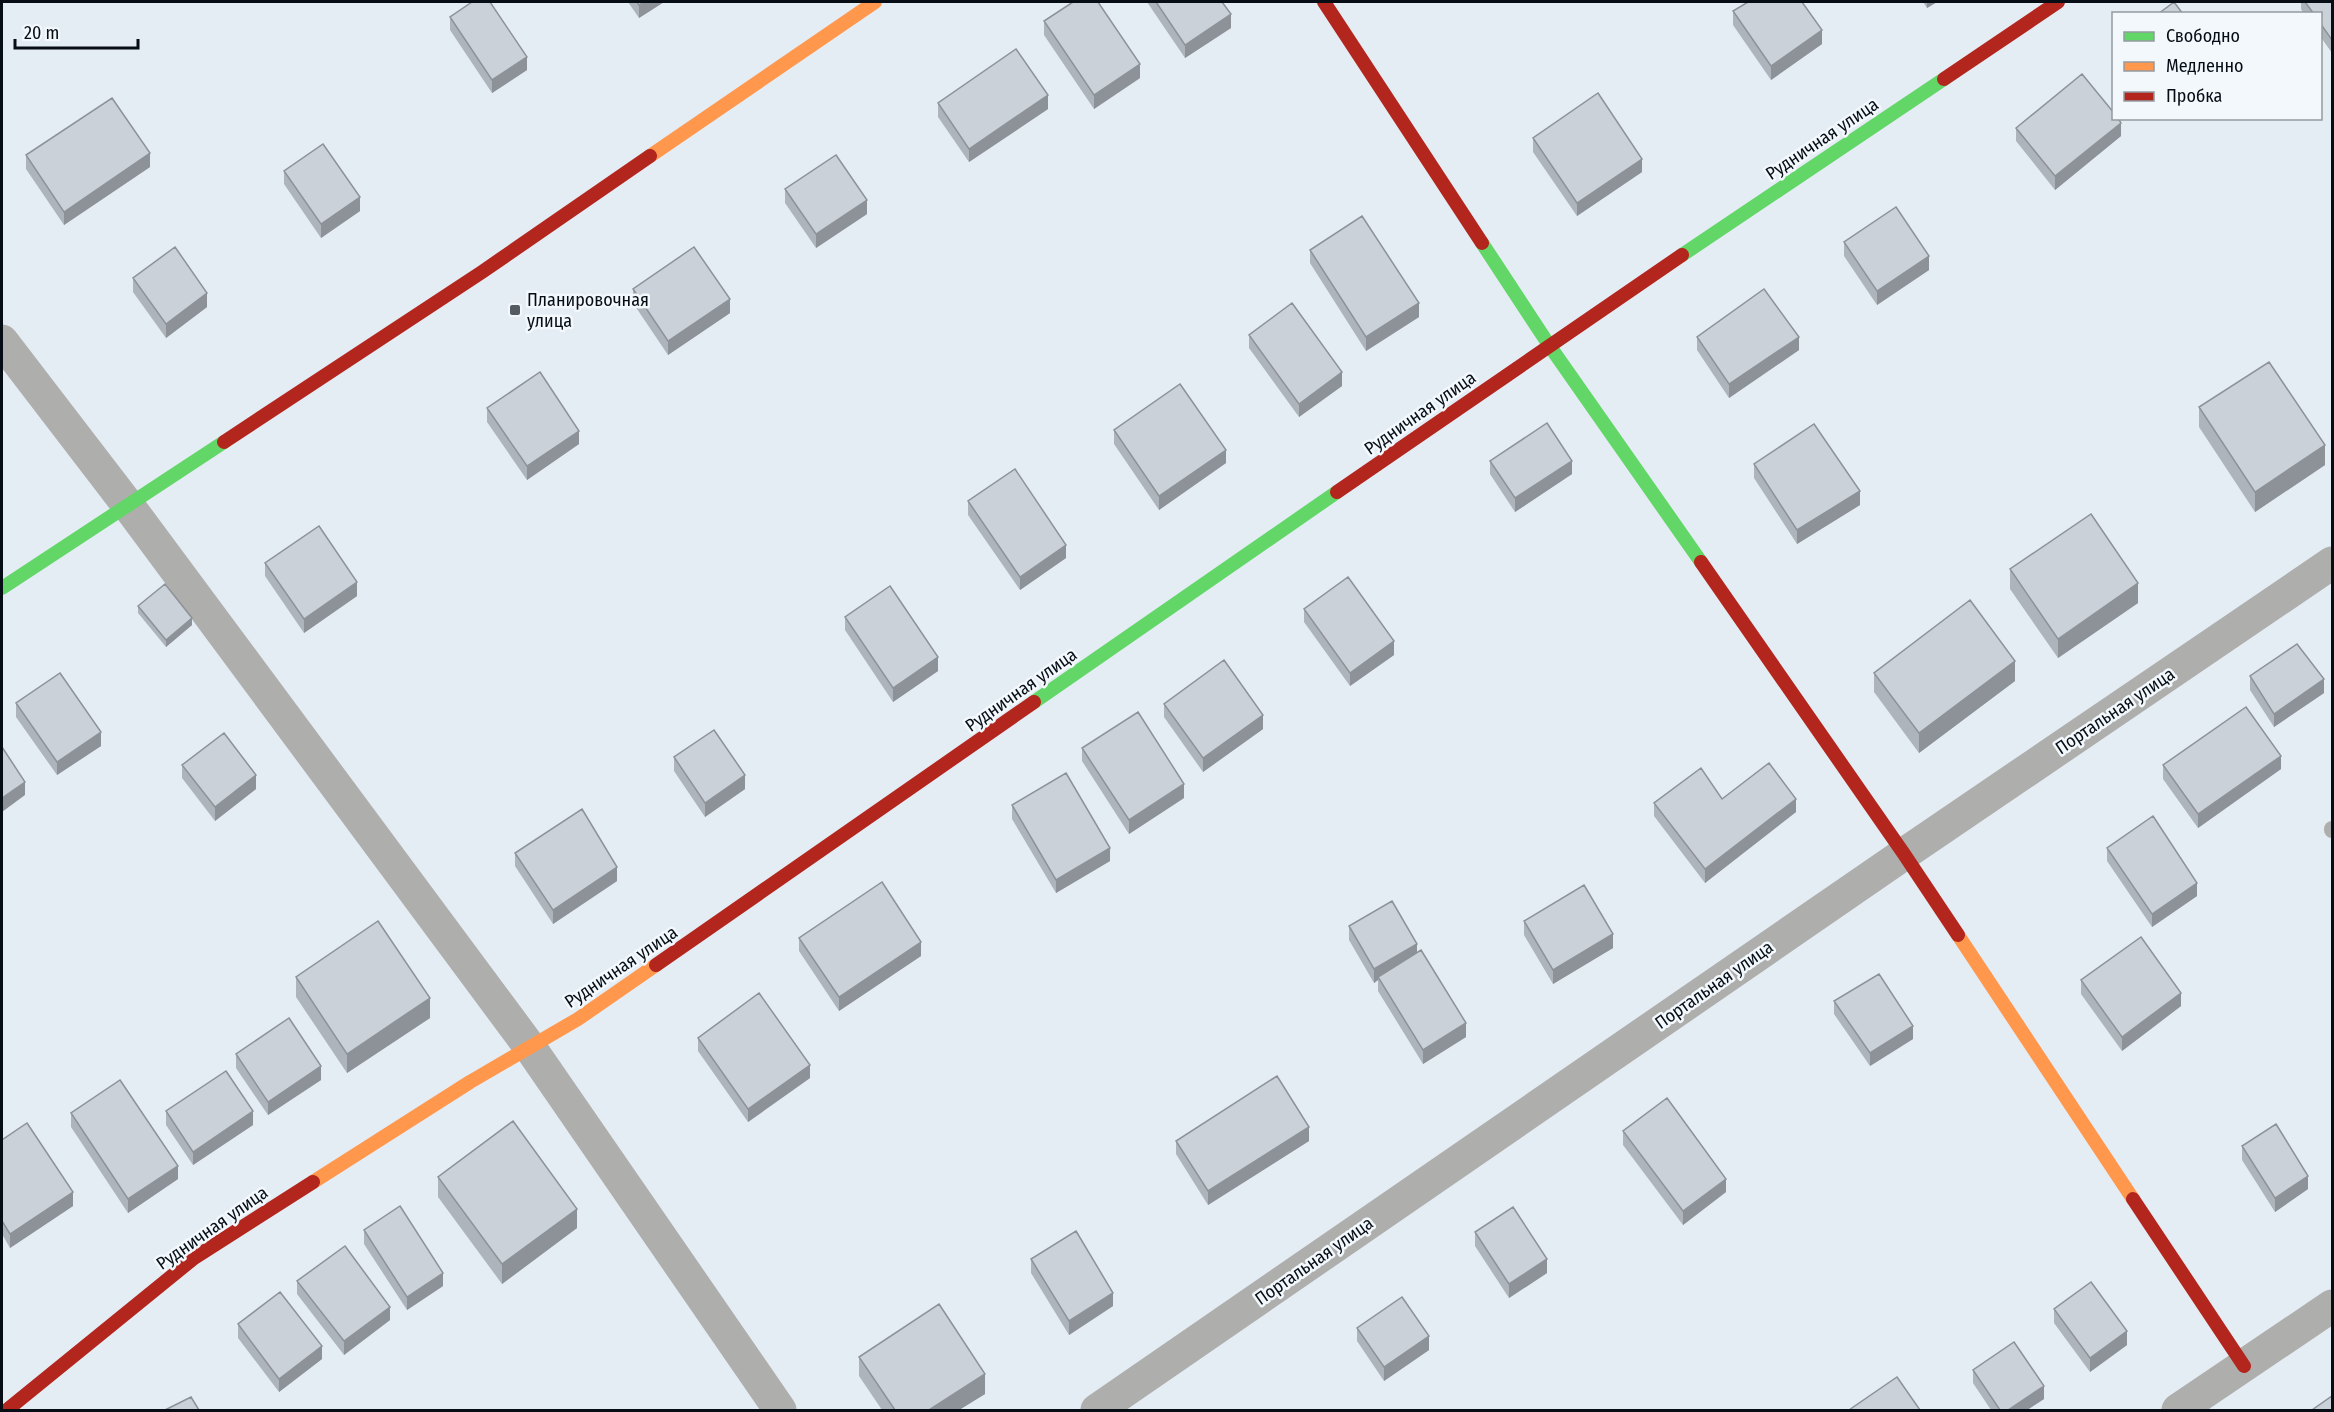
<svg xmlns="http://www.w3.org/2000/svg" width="2334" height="1412" viewBox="0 0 2334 1412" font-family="'Fira Sans Condensed',sans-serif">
<rect width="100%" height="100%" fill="#e4ecf4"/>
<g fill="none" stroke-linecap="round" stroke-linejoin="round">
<path stroke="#aeaeac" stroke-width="16" d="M 2332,829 L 2332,830"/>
<path stroke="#aeaeac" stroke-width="33" d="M 2,341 L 127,504 L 529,1046 L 780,1410
M 1097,1410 L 1904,854 L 2332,563
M 2178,1410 L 2332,1306"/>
<path stroke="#63d668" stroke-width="14" d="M 1482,243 L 1549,345 L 1701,562
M 1682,255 L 1944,79
M 2,588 L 224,442
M 1034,702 L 1337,492"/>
<path stroke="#ff974d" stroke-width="14" d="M 650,156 L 875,2
M 1958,935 L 2133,1199
M 313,1182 L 470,1082 L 578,1019 L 656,965"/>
<path stroke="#b3261e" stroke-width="14" d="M 1324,2 L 1482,243
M 1944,79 L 2058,2
M 224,442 L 482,272 L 650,156
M 1337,492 L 1682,255
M 1701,562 L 1904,854 L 1958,935
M 656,965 L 1034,702
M 2133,1199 L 2244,1366
M 7,1410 L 194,1258 L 313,1182"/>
</g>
<path fill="#aeb4bb" d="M 628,2 L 664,2 L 639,18 Z
M 1147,2 L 1222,2 L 1231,28 L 1185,58 Z
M 1923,2 L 1937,2 L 1927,8 Z
M 2301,2 L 2332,2 L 2332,53 L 2320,36 L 2320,14 L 2304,14 L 2301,9 Z
M 1733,11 L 1822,44 L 1771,80 L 1733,25 Z
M 450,17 L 527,70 L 492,93 L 450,30 Z
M 1044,21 L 1140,78 L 1094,109 L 1044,35 Z
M 938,103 L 1048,109 L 969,162 L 938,117 Z
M 2016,128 L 2121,136 L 2055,190 L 2016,141 Z
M 1533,138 L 1642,172 L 1577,216 L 1533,152 Z
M 26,155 L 150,167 L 64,225 L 26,169 Z
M 284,171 L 360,211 L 321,238 L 284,184 Z
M 785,189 L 867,214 L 816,248 L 785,203 Z
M 1844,242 L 1929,270 L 1877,305 L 1844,256 Z
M 1310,250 L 1419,317 L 1366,351 L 1310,263 Z
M 133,278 L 207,307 L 166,338 L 133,292 Z
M 633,289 L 730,313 L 668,355 L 633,303 Z
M 1249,335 L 1342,386 L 1299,417 L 1249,348 Z
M 1697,337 L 1799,350 L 1729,398 L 1697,350 Z
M 2199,407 L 2325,465 L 2255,512 L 2199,427 Z
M 487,408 L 579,444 L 527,480 L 487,422 Z
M 1114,430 L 1226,463 L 1159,510 L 1114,444 Z
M 1490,461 L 1572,474 L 1515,512 L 1490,474 Z
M 1754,464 L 1860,505 L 1797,544 L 1754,478 Z
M 968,501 L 1066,558 L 1020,590 L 968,515 Z
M 265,563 L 357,596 L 304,633 L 265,576 Z
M 2010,569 L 2138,603 L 2058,658 L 2010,589 Z
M 138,606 L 192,625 L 166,647 L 138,613 Z
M 1304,609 L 1394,655 L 1350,686 L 1304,622 Z
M 845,617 L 938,671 L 893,702 L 845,630 Z
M 1874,673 L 2015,681 L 1919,753 L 1874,692 Z
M 2250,676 L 2324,693 L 2274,727 L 2250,690 Z
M 16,703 L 101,746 L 57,775 L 16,717 Z
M 1164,704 L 1263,729 L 1203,772 L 1164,717 Z
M 1082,748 L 1184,798 L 1129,834 L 1082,761 Z
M 674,757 L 745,789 L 705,817 L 674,771 Z
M 182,765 L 256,789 L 215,821 L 182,778 Z
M 2163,765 L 2281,769 L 2198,828 L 2163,779 Z
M 1722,799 L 1796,812 L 1705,883 L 1654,816 L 1654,803 Z
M 1012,805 L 1110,861 L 1056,893 L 1012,819 Z
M 2107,848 L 2197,896 L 2152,927 L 2107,861 Z
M 515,853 L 617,881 L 553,924 L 515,866 Z
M 1524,921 L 1613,948 L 1553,984 L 1524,935 Z
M 1349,926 L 1417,953 L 1466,1037 L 1423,1064 L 1378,991 L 1378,980 L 1374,983 L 1349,940 Z
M 799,938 L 921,956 L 839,1011 L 799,951 Z
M 296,977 L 430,1018 L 347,1073 L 296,997 Z
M 2081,980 L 2181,1006 L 2122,1051 L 2081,994 Z
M 1834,1001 L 1913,1039 L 1870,1066 L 1834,1014 Z
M 698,1038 L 810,1078 L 748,1122 L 698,1051 Z
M 236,1054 L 321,1080 L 268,1115 L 236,1068 Z
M 166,1111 L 253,1125 L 193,1165 L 166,1125 Z
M 71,1113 L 178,1179 L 128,1213 L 71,1127 Z
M 1623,1131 L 1726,1192 L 1683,1225 L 1623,1145 Z
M 2,1140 L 73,1206 L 10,1248 L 2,1234 Z
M 1176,1141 L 1309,1141 L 1208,1205 L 1176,1154 Z
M 2242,1146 L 2308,1189 L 2275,1212 L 2242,1160 Z
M 438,1177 L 577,1228 L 502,1284 L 438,1197 Z
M 364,1230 L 443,1286 L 407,1310 L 364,1244 Z
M 1475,1232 L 1547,1273 L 1509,1298 L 1475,1246 Z
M 1031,1259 L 1113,1306 L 1069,1335 L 1031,1273 Z
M 297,1281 L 390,1320 L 344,1355 L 297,1294 Z
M 2054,1309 L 2127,1345 L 2090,1372 L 2054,1323 Z
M 238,1324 L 322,1359 L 279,1392 L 238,1338 Z
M 1357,1328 L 1429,1350 L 1384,1381 L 1357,1341 Z
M 859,1357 L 985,1394 L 959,1410 L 882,1410 L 859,1376 Z
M 1973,1370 L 2044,1399 L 2027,1410 L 1991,1410 L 1973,1383 Z"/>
<path fill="#8d9298" d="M 644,2 L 664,2 L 639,18 L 639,5 Z
M 1927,2 L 1937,2 L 1927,8 Z
M 1231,14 L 1231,28 L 1185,58 L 1185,45 Z
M 1822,30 L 1822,44 L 1771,80 L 1771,66 Z
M 527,57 L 527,70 L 492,93 L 492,80 Z
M 1140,64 L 1140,78 L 1094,109 L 1094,95 Z
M 1048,95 L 1048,109 L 969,162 L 969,149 Z
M 2121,123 L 2121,136 L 2055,190 L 2055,176 Z
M 150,153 L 150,167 L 64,225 L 64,212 Z
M 1642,159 L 1642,172 L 1577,216 L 1577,203 Z
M 360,197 L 360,211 L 321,238 L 321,224 Z
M 867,200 L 867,214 L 816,248 L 816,234 Z
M 1929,256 L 1929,270 L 1877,305 L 1877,291 Z
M 207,293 L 207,307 L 166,338 L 166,324 Z
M 730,299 L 730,313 L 668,355 L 668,341 Z
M 1419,303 L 1419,317 L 1366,351 L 1366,337 Z
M 1799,337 L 1799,350 L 1729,398 L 1729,384 Z
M 1342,372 L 1342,386 L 1299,417 L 1299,404 Z
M 579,431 L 579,444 L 527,480 L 527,466 Z
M 2325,445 L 2325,465 L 2255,512 L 2255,492 Z
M 1226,450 L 1226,463 L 1159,510 L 1159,496 Z
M 1572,461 L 1572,474 L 1515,512 L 1515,498 Z
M 1860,491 L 1860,505 L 1797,544 L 1797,530 Z
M 1066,545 L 1066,558 L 1020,590 L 1020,577 Z
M 357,582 L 357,596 L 304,633 L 304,619 Z
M 2138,583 L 2138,603 L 2058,658 L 2058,639 Z
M 192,618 L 192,625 L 166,647 L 166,640 Z
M 1394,641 L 1394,655 L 1350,686 L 1350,673 Z
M 938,657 L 938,671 L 893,702 L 893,688 Z
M 2015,661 L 2015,681 L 1919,753 L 1919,733 Z
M 2324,679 L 2324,693 L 2274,727 L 2274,714 Z
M 1263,715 L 1263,729 L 1203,772 L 1203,758 Z
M 101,732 L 101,746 L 57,775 L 57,762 Z
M 2281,756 L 2281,769 L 2198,828 L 2198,814 Z
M 256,775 L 256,789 L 215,821 L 215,807 Z
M 745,775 L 745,789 L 705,817 L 705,803 Z
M 25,782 L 25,795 L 2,812 L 2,798 Z
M 1184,784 L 1184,798 L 1129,834 L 1129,820 Z
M 1796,799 L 1796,812 L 1705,883 L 1705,869 Z
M 1110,848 L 1110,861 L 1056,893 L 1056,880 Z
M 617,867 L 617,881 L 553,924 L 553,910 Z
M 2197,883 L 2197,896 L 2152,927 L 2152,914 Z
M 1613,934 L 1613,948 L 1553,984 L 1553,970 Z
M 921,942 L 921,956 L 839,1011 L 839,997 Z
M 1417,944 L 1417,957 L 1378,977 L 1378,980 L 1374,983 L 1374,969 Z
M 2181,993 L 2181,1006 L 2122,1051 L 2122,1037 Z
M 430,998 L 430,1018 L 347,1073 L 347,1054 Z
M 1466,1023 L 1466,1037 L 1423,1064 L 1423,1050 Z
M 1913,1026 L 1913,1039 L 1870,1066 L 1870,1053 Z
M 810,1065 L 810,1078 L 748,1122 L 748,1109 Z
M 321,1066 L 321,1080 L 268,1115 L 268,1102 Z
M 253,1111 L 253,1125 L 193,1165 L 193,1152 Z
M 1309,1127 L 1309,1141 L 1208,1205 L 1208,1191 Z
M 178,1166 L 178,1179 L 128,1213 L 128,1199 Z
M 2308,1176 L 2308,1189 L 2275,1212 L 2275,1198 Z
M 1726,1179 L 1726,1192 L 1683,1225 L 1683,1211 Z
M 73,1192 L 73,1206 L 10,1248 L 10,1234 Z
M 577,1209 L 577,1228 L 502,1284 L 502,1264 Z
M 1547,1259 L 1547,1273 L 1509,1298 L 1509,1284 Z
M 443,1273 L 443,1286 L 407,1310 L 407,1297 Z
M 1113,1293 L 1113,1306 L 1069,1335 L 1069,1321 Z
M 390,1307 L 390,1320 L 344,1355 L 344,1341 Z
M 2127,1331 L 2127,1345 L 2090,1372 L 2090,1358 Z
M 1429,1336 L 1429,1350 L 1384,1381 L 1384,1367 Z
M 322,1346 L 322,1359 L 279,1392 L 279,1379 Z
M 985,1374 L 985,1394 L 959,1410 L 929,1410 Z
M 2044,1386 L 2044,1399 L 2027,1410 L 2008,1410 Z"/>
<path fill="#cad1d9" stroke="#8d9298" stroke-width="1.5" d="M 472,2 L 490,2 L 527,57 L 492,80 L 450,17 Z
M 637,2 L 644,2 L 639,5 Z
M 1073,2 L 1098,2 L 1140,64 L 1094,95 L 1044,21 Z
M 1156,2 L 1222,2 L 1231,14 L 1185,45 Z
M 1748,2 L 1802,2 L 1822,30 L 1771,66 L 1733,11 Z
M 2174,2 L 2183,14 L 2158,14 Z
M 2305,2 L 2332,2 L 2332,40 L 2320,23 L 2320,14 L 2314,14 Z
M 1016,49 L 1048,95 L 969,149 L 938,103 Z
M 2082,74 L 2114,113 L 2114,118 L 2118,118 L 2121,123 L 2055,176 L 2016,128 Z
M 1598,93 L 1642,159 L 1577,203 L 1533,138 Z
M 112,98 L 150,153 L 64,212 L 26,155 Z
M 323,144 L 360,197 L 321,224 L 284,171 Z
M 836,155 L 867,200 L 816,234 L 785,189 Z
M 1896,207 L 1929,256 L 1877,291 L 1844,242 Z
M 1362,216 L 1419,303 L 1366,337 L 1310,250 Z
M 175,247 L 207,293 L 166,324 L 133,278 Z
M 694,247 L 730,299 L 668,341 L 633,289 Z
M 1764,289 L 1799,337 L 1729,384 L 1697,337 Z
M 1292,303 L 1342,372 L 1299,404 L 1249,335 Z
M 2269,362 L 2325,445 L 2255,492 L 2199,407 Z
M 540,372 L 579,431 L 527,466 L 487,408 Z
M 1180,384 L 1226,450 L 1159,496 L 1114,430 Z
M 1547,423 L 1572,461 L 1515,498 L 1490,461 Z
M 1814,424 L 1860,491 L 1797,530 L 1754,464 Z
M 1015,469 L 1066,545 L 1020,577 L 968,501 Z
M 2091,514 L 2138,583 L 2058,639 L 2010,569 Z
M 319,526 L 357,582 L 304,619 L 265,563 Z
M 1348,577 L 1394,641 L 1350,673 L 1304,609 Z
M 165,584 L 192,618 L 166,640 L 138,606 Z
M 890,586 L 938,657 L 893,688 L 845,617 Z
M 1970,600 L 2015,661 L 1919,733 L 1874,673 Z
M 2297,644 L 2324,679 L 2274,714 L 2250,676 Z
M 1224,660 L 1263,715 L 1203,758 L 1164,704 Z
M 60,673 L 101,732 L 57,762 L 16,703 Z
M 2246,707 L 2281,756 L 2198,814 L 2163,765 Z
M 1138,712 L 1184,784 L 1129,820 L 1082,748 Z
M 714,730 L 745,775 L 705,803 L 674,757 Z
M 224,733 L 256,775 L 215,807 L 182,765 Z
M 2,747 L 25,782 L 2,798 Z
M 1769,763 L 1796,799 L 1705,869 L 1654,803 L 1701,768 L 1722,799 Z
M 1066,773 L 1110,848 L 1056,880 L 1012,805 Z
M 582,809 L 617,867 L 553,910 L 515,853 Z
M 2153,816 L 2197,883 L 2152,914 L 2107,848 Z
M 882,882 L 921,942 L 839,997 L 799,938 Z
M 1584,885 L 1613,934 L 1553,970 L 1524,921 Z
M 1392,901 L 1417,944 L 1374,969 L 1349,926 Z
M 378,921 L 430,998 L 347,1054 L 296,977 Z
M 2141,937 L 2181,993 L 2122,1037 L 2081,980 Z
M 1421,950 L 1466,1023 L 1423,1050 L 1378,977 Z
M 1879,974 L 1913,1026 L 1870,1053 L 1834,1001 Z
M 759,993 L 810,1065 L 748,1109 L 698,1038 Z
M 289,1018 L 321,1066 L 268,1102 L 236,1054 Z
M 226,1071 L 253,1111 L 193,1152 L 166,1111 Z
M 1277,1076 L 1309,1127 L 1208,1191 L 1176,1141 Z
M 120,1080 L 178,1166 L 128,1199 L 71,1113 Z
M 1667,1098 L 1726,1179 L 1683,1211 L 1623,1131 Z
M 513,1121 L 577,1209 L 502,1264 L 438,1177 Z
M 27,1123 L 73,1192 L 10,1234 L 2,1221 L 2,1140 Z
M 2276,1124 L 2308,1176 L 2275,1198 L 2242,1146 Z
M 400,1206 L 443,1273 L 407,1297 L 364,1230 Z
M 1513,1207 L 1547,1259 L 1509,1284 L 1475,1232 Z
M 1076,1231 L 1113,1293 L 1069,1321 L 1031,1259 Z
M 345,1246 L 390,1307 L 344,1341 L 297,1281 Z
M 2091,1282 L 2127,1331 L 2090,1358 L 2054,1309 Z
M 280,1292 L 322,1346 L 279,1379 L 238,1324 Z
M 1402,1297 L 1429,1336 L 1384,1367 L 1357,1328 Z
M 939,1304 L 985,1374 L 929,1410 L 895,1410 L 859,1357 Z
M 2014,1342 L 2044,1386 L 2008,1410 L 2000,1410 L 1973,1370 Z
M 1897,1377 L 1920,1410 L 1849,1410 Z
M 2332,1396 L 2332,1410 L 2312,1410 Z
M 191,1397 L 199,1410 L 165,1410 Z"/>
<rect fill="#545b63" stroke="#f3f8fd" stroke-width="2" x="509" y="304" width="12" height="12" rx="3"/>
<g text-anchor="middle" stroke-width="5" stroke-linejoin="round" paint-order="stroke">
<g font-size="18" fill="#060d15" stroke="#f3f8fd">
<text transform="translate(1822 139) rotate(-34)" y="6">Рудничная улица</text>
<text transform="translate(1420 413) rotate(-35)" y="6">Рудничная улица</text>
<text transform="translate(1021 690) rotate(-35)" y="6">Рудничная улица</text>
<text transform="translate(2115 711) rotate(-34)" y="6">Портальная улица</text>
<text transform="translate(621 967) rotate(-34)" y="6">Рудничная улица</text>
<text transform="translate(1714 985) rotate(-35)" y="6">Портальная улица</text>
<text transform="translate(212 1228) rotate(-35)" y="6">Рудничная улица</text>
<text transform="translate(1314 1261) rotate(-35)" y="6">Портальная улица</text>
</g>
<g font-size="18" fill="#060d15" stroke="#f3f8fd" text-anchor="start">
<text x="527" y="306">Планировочная<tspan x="527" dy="21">улица</tspan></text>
</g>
</g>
<rect width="2334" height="1412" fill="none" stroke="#060d15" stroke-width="6"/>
<rect x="2112" y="12" width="210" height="108" fill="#f3f8fd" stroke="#949aa0" stroke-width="1.5"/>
<rect x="2124" y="32" width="30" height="9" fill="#63d668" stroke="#949aa0" stroke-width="1.5"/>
<text x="2166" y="42" font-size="18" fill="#060d15">Свободно</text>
<rect x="2124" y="62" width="30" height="9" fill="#ff974d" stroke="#949aa0" stroke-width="1.5"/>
<text x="2166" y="72" font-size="18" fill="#060d15">Медленно</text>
<rect x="2124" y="92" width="30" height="9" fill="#b3261e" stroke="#949aa0" stroke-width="1.5"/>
<text x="2166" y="102" font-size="18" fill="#060d15">Пробка</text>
<path d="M15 39v9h123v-9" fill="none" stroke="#060d15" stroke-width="3"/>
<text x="24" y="39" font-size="18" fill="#060d15" stroke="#f3f8fd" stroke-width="4.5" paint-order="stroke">20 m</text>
</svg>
